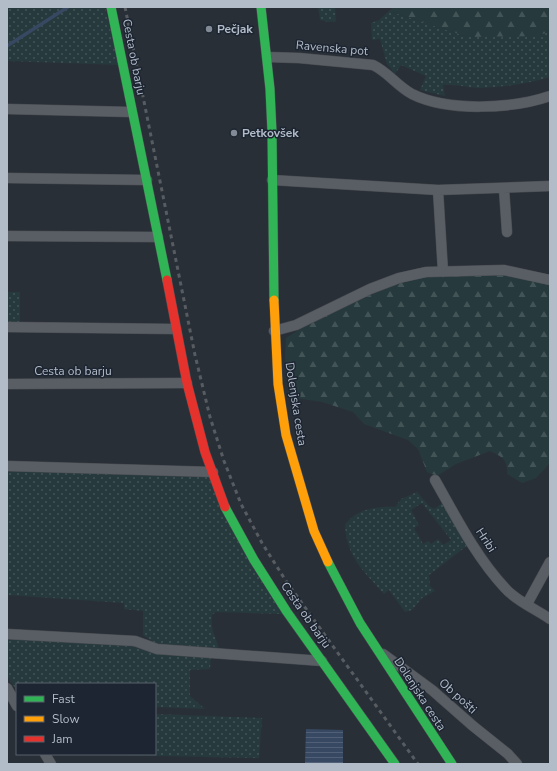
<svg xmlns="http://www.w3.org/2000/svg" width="557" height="771" viewBox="0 0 557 771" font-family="'Nunito Sans',sans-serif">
<defs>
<pattern id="grass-dots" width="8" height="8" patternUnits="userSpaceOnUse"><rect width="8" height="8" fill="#26393c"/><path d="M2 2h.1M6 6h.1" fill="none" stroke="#435457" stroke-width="1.8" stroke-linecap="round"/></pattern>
<pattern id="forest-firs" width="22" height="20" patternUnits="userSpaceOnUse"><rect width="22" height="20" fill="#26393c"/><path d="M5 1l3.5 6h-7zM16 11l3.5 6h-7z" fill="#435457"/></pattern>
<pattern id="water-rules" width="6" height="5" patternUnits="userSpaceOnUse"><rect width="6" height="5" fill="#374862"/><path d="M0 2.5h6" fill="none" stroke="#526077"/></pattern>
</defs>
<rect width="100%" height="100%" fill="#292f36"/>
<path fill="url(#grass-dots)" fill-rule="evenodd" d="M 7,7 L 105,7 L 119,65 L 7,61 Z
M 318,7 L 335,7 L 336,21 L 329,22 L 320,20 Z
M 389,11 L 468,37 L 546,33 L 550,29 L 550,77 C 527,84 504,87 480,88 C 468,88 456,84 443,85 L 445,96 L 420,90 L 426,76 L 401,65 L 395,74 L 387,64 L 380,39 L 372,40 L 371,23 L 379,20 Z
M 7,292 L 20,292 L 20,325 L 7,324 Z
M 7,470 L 203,475 L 209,477 L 283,614 L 216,612 L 212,615 C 210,629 216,637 219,649 L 157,645 L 143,635 L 143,611 L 124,609 L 124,603 L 7,595 Z
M 417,492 L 429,506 L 434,509 L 442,503 L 468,545 L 429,575 L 430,586 L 435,591 L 422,598 L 412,610 L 405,612 L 389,590 L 384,594 C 363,570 347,558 345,525 C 355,509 378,506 395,507 L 401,499 ZM 422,503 L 451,540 L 443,545 L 438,539 L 431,544 L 428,541 L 423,544 L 414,528 L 419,525 L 411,510 Z
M 7,639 L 145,647 L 211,657 L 210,669 L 190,670 L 190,696 L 205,709 L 155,707 L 155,684 L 17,684 L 17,691 L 7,676 Z
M 155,714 L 262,718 L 259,758 L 57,754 L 155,754 Z"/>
<path fill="url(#forest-firs)" d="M 393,7 L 550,7 L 550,29 L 546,33 L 534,36 L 468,37 L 389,11 Z
M 426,274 L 508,274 L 550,282 L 550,463 L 536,478 L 522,483 L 507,474 C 508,459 502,457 490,451 L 456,464 L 437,476 L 427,472 L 418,449 L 408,440 L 364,424 L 353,412 L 322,402 L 289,397 L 285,358 L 286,338 L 317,318 L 376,290 Z"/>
<path fill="url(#water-rules)" d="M 306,729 L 343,730 L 343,763 L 305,763 Z"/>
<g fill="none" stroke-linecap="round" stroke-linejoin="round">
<path stroke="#374862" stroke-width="3.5" d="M 7,46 L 68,7"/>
<g stroke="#474b51" stroke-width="11">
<path id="street" d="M 267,57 L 299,58 L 373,65 C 388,72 397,86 412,94 C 448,112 512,109 550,96
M 7,109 L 131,112
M 7,178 L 147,180
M 272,180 L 438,190 L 550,186
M 504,189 L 507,232
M 438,190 L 443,272
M 7,236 L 158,237
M 7,327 L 176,329
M 274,331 L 296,325 L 370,289 L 399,278 L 426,272 L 504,270 L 550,280
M 7,384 L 187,383
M 7,466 L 213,472
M 435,480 C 456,517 476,557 505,588 C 516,601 536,609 550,619
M 527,604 L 550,562
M 7,634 L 135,641 L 157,649 L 322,661
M 383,654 L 432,690 L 473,726 L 508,754 L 517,764
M 7,688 L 17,706
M 45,754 L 51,764"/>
</g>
<g stroke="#474b51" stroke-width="10">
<path id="fast" d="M 111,7 L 167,280
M 261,7 L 270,89 L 272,132 L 274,300
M 225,507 L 254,560 L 287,612 L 395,764
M 328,562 L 360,623 L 452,764"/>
</g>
<g stroke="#474b51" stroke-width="10">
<path id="slow" d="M 274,300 L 278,384 L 286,435 L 314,531 L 328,562"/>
</g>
<g stroke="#474b51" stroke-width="10">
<path id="jam" d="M 167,280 L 187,383 L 205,452 L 225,507"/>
</g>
<use href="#street" stroke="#595d64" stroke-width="10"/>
<use href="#fast" stroke="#30b455" stroke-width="9"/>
<use href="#slow" stroke="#ff9f0a" stroke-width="9"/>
<use href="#jam" stroke="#e5322d" stroke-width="9"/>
<path stroke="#575c62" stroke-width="3" stroke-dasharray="4 4" stroke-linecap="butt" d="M 125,7 L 195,355 L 210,417 L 224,461 L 241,504 L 262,543 L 286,581 L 418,764"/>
</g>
<g fill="#828a95" stroke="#1c2531" stroke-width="1.5">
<circle cx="209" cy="29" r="4"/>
<circle cx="234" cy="133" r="4"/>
</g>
<g text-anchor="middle" stroke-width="3" stroke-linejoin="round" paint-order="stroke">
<g font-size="12" font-weight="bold" fill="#b2bbc8" stroke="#1c2531" text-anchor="start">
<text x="217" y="33">Pečjak</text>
<text x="242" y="137">Petkovšek</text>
</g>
<g font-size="12" fill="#b2bbc8" stroke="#1c2531">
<text transform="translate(332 48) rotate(5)" y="4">Ravenska pot</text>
<text transform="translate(134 57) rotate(79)" y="4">Cesta ob barju</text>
<text x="73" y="375">Cesta ob barju</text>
<text transform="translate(296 404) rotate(81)" y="4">Dolenjska cesta</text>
<text transform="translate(486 540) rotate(57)" y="4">Hribi</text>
<text transform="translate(306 615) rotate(55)" y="4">Cesta ob barju</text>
<text transform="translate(420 694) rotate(57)" y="4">Dolenjska cesta</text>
<text transform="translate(458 696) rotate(42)" y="4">Ob pošti</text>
</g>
</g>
<rect width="557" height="771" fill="none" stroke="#b2bbc8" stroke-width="16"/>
<rect x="16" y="683" width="140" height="72" fill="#1c2531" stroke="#58616d"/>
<rect x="24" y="696" width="20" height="6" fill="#30b455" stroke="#58616d"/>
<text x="52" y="703" font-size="12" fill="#b2bbc8">Fast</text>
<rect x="24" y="716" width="20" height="6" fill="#ff9f0a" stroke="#58616d"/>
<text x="52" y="723" font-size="12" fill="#b2bbc8">Slow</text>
<rect x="24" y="736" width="20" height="6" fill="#e5322d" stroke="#58616d"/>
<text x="52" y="743" font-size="12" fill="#b2bbc8">Jam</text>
</svg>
